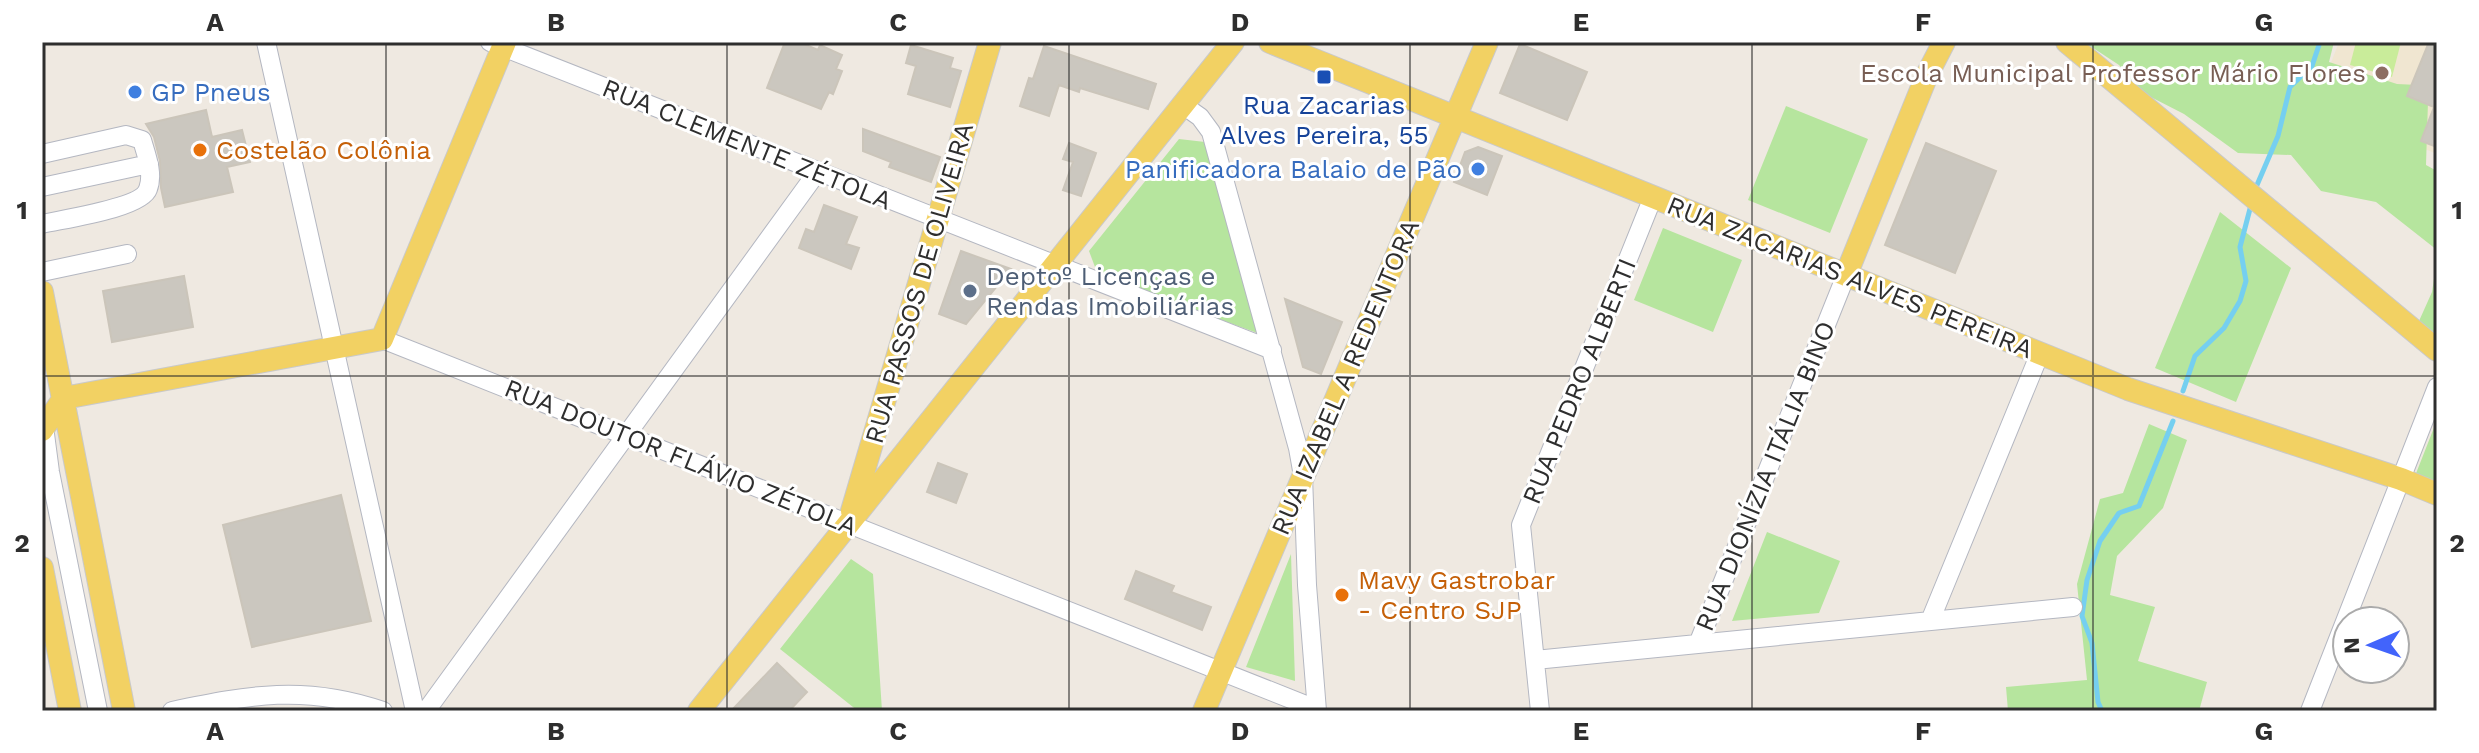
<svg xmlns="http://www.w3.org/2000/svg" width="2479" height="753" viewBox="0 0 2479 753" font-family="'Work Sans',sans-serif">
<rect width="100%" height="100%" fill="#efe9e1"/>
<path fill="#f0e6d1" d="M 2339,42 L 2437,42 L 2437,154 L 2315,104 Z"/>
<path fill="#b6e59e" d="M 2084,42 L 2334,42 L 2329,62 L 2397,84 L 2418,85 L 2428,101 L 2426,165 L 2437,171 L 2437,250 L 2376,202 L 2321,191 L 2291,155 L 2238,153 L 2184,114 L 2141,92 L 2119,65 Z
M 1786,106 L 1868,139 L 1830,233 L 1748,200 Z
M 1179,139 L 1205,142 L 1260,334 L 1098,275 L 1089,251 Z
M 2220,212 L 2291,268 L 2236,402 L 2155,368 Z
M 1663,228 L 1742,260 L 1713,332 L 1634,300 Z
M 2437,259 L 2437,340 L 2415,330 L 2432,292 Z
M 2437,420 L 2437,485 L 2415,476 Z
M 2149,424 L 2187,440 L 2163,508 L 2117,556 L 2110,595 L 2155,607 L 2138,661 L 2207,682 L 2199,711 L 2008,711 L 2006,687 L 2087,680 L 2077,584 L 2100,499 L 2123,493 Z
M 1767,532 L 1840,561 L 1819,613 L 1732,621 Z
M 1291,554 L 1295,681 L 1246,667 Z
M 851,559 L 873,574 L 882,711 L 858,711 L 780,649 Z"/>
<path fill="#c9ec9a" d="M 2356,42 L 2401,42 L 2392,77 L 2350,65 Z"/>
<g fill="none" stroke-linecap="round" stroke-linejoin="round">
<path stroke="#75cff0" stroke-width="5" d="M 2254,192 L 2278,136 L 2290,87 L 2312,66 L 2320,42
M 2183,391 L 2195,356 L 2224,328 L 2240,301 L 2246,281 L 2240,247 L 2251,205
M 2102,711 L 2098,702 L 2092,643 L 2082,616 L 2087,580 L 2100,541 L 2119,513 L 2139,506 L 2173,421"/>
</g>
<path fill="#cbc7bf" stroke="#cbc5ba" stroke-width="2" d="M 785,42 L 799,42 L 818,50 L 820,45 L 842,55 L 836,69 L 842,71 L 833,94 L 829,92 L 821,109 L 767,88 Z
M 2429,42 L 2437,42 L 2437,147 L 2421,141 L 2434,107 L 2407,96 Z
M 1520,44 L 1587,72 L 1567,120 L 1500,93 Z
M 911,45 L 953,58 L 950,68 L 961,71 L 950,107 L 908,94 L 916,66 L 906,63 Z
M 1044,46 L 1156,84 L 1148,109 L 1080,88 L 1079,92 L 1059,85 L 1049,116 L 1020,106 L 1029,78 L 1033,79 Z
M 206,110 L 212,137 L 242,130 L 250,162 L 227,167 L 233,192 L 165,207 L 161,188 L 160,161 L 154,137 L 146,124 Z
M 863,129 L 940,157 L 931,182 L 889,167 L 891,162 L 863,151 Z
M 1069,143 L 1096,153 L 1081,196 L 1063,190 L 1073,162 L 1063,159 Z
M 1926,143 L 1996,171 L 1955,273 L 1885,245 Z
M 1478,147 L 1502,156 L 1487,195 L 1454,182 L 1465,152 Z
M 824,205 L 857,217 L 846,244 L 859,248 L 851,269 L 799,248 L 806,229 L 814,232 Z
M 961,251 L 1011,269 L 966,324 L 939,314 Z
M 184,276 L 193,327 L 112,342 L 103,291 Z
M 1285,299 L 1342,322 L 1321,374 L 1303,367 Z
M 938,463 L 967,474 L 956,503 L 927,492 Z
M 341,495 L 371,621 L 252,647 L 223,525 Z
M 1136,571 L 1174,586 L 1171,592 L 1211,607 L 1202,630 L 1125,599 Z
M 777,663 L 807,692 L 789,711 L 731,711 Z"/>
<g fill="none" stroke-linecap="round" stroke-linejoin="round">
<g stroke="#b4b7c1" stroke-width="20">
<path id="minor" d="M 266,42 L 415,711
M 490,42 L 1272,350
M 1183,105 L 1200,117 L 1211,132 L 1298,448 L 1303,476 L 1307,585 L 1317,711
M 42,154 L 126,135 L 142,140 C 146,154 154,174 148,189 C 142,208 63,219 42,224
M 42,187 L 149,164
M 42,272 L 127,254
M 382,339 L 1316,709
M 43,419 L 50,472 L 98,711
M 1930,621 L 2040,353
M 1698,644 L 1846,275
M 1535,660 L 2073,607
M 172,711 C 249,695 305,684 383,711
M 426,711 L 818,171
M 1540,711 L 1521,525 L 1653,197
M 2310,711 L 2437,387"/>
</g>
<g stroke="#c9c9c9" stroke-width="24">
<path id="major" d="M 1270,42 L 2128,389 L 2401,479 L 2437,494
M 2067,42 L 2437,350
M 1846,275 L 1927,75 L 1944,42
M 42,292 L 124,711
M 42,430 L 64,398 L 382,339 L 505,42
M 852,511 L 990,42
M 42,568 L 70,711
M 699,711 L 1233,42
M 1204,711 L 1487,42"/>
</g>
<use href="#minor" stroke="#fff" stroke-width="18"/>
<use href="#major" stroke="#f2d163" stroke-width="22"/>
</g>
<path fill="none" stroke="#2e2e2e" stroke-width="2" stroke-opacity="0.55" d="M 386,42 L 386,711M 727,42 L 727,711M 1069,42 L 1069,711M 1410,42 L 1410,711M 1752,42 L 1752,711M 2093,42 L 2093,711M 42,376 L 2437,376"/>
<circle fill="#8d6e63" stroke="#fff" stroke-width="3" cx="2382" cy="73" r="8"/>
<rect fill="#1a4fb4" stroke="#fff" stroke-width="3" x="1316" y="69" width="16" height="16" rx="4"/>
<g fill="#3f7fe0" stroke="#fff" stroke-width="3">
<circle cx="135" cy="92" r="8"/>
<circle cx="1478" cy="169" r="8"/>
</g>
<g fill="#e8710a" stroke="#fff" stroke-width="3">
<circle cx="200" cy="150" r="8"/>
<circle cx="1342" cy="595" r="8"/>
</g>
<circle fill="#5c6f8a" stroke="#fff" stroke-width="3" cx="970" cy="291" r="8"/>
<g text-anchor="middle" stroke-width="6" stroke-linejoin="round" paint-order="stroke">
<g font-size="26" fill="#785e54" stroke="#fff" text-anchor="end">
<text x="2366" y="82">Escola Municipal Professor Mário Flores</text>
</g>
<g font-size="26" fill="#366cbe" stroke="#fff" text-anchor="start">
<text x="151" y="101">GP Pneus</text>
<text x="1462" y="178" text-anchor="end">Panificadora Balaio de Pão</text>
</g>
<g font-size="26" fill="#164399" stroke="#fff">
<text x="1324" y="114">Rua Zacarias<tspan x="1324" dy="30">Alves Pereira, 55</tspan></text>
</g>
<g font-size="26" fill="#2e2e2e" stroke="#fff">
<text transform="translate(747 144) rotate(22)" y="9">RUA CLEMENTE ZÉTOLA</text>
<text transform="translate(1850 277) rotate(22)" y="9">RUA ZACARIAS ALVES PEREIRA</text>
<text transform="translate(919 283) rotate(-74)" y="9">RUA PASSOS DE OLIVEIRA</text>
<text transform="translate(1345 377) rotate(-67)" y="9">RUA IZABEL A REDENTORA</text>
<text transform="translate(1579 381) rotate(-68)" y="9">RUA PEDRO ALBERTI</text>
<text transform="translate(681 457) rotate(22)" y="9">RUA DOUTOR FLÁVIO ZÉTOLA</text>
<text transform="translate(1765 476) rotate(-68)" y="9">RUA DIONÍZIA ITÁLIA BINO</text>
</g>
<g font-size="26" fill="#c56008" stroke="#fff" text-anchor="start">
<text x="216" y="159">Costelão Colônia</text>
<text x="1358" y="589">Mavy Gastrobar<tspan x="1358" dy="30">- Centro SJP</tspan></text>
</g>
<g font-size="26" fill="#4e5e75" stroke="#fff" text-anchor="start">
<text x="986" y="285">Deptoº Licenças e<tspan x="986" dy="30">Rendas Imobiliárias</tspan></text>
</g>
</g>
<rect width="2479" height="753" fill="none" stroke="#ffffff" stroke-width="88"/>
<g transform="translate(2371 645) rotate(268)"><circle r="38" fill="#ffffff" stroke="#ababab" stroke-width="2"/>
<path d="M0-6L14 30L0 20L-14 30Z" fill="#4264fb"/>
<text y="-12" font-size="22" font-weight="bold" text-anchor="middle" fill="#2e2e2e">N</text>
</g>
<rect x="44" y="44" width="2391" height="665" fill="none" stroke="#2e2e2e" stroke-width="3"/>
<g font-size="26" text-anchor="middle" font-weight="bold" fill="#2e2e2e">
<text x="215" y="31">A</text>
<text x="556" y="31">B</text>
<text x="898" y="31">C</text>
<text x="1240" y="31">D</text>
<text x="1581" y="31">E</text>
<text x="1923" y="31">F</text>
<text x="2264" y="31">G</text>
<text x="22" y="219">1</text>
<text x="2457" y="219">1</text>
<text x="22" y="552">2</text>
<text x="2457" y="552">2</text>
<text x="215" y="740">A</text>
<text x="556" y="740">B</text>
<text x="898" y="740">C</text>
<text x="1240" y="740">D</text>
<text x="1581" y="740">E</text>
<text x="1923" y="740">F</text>
<text x="2264" y="740">G</text>
</g>
</svg>
